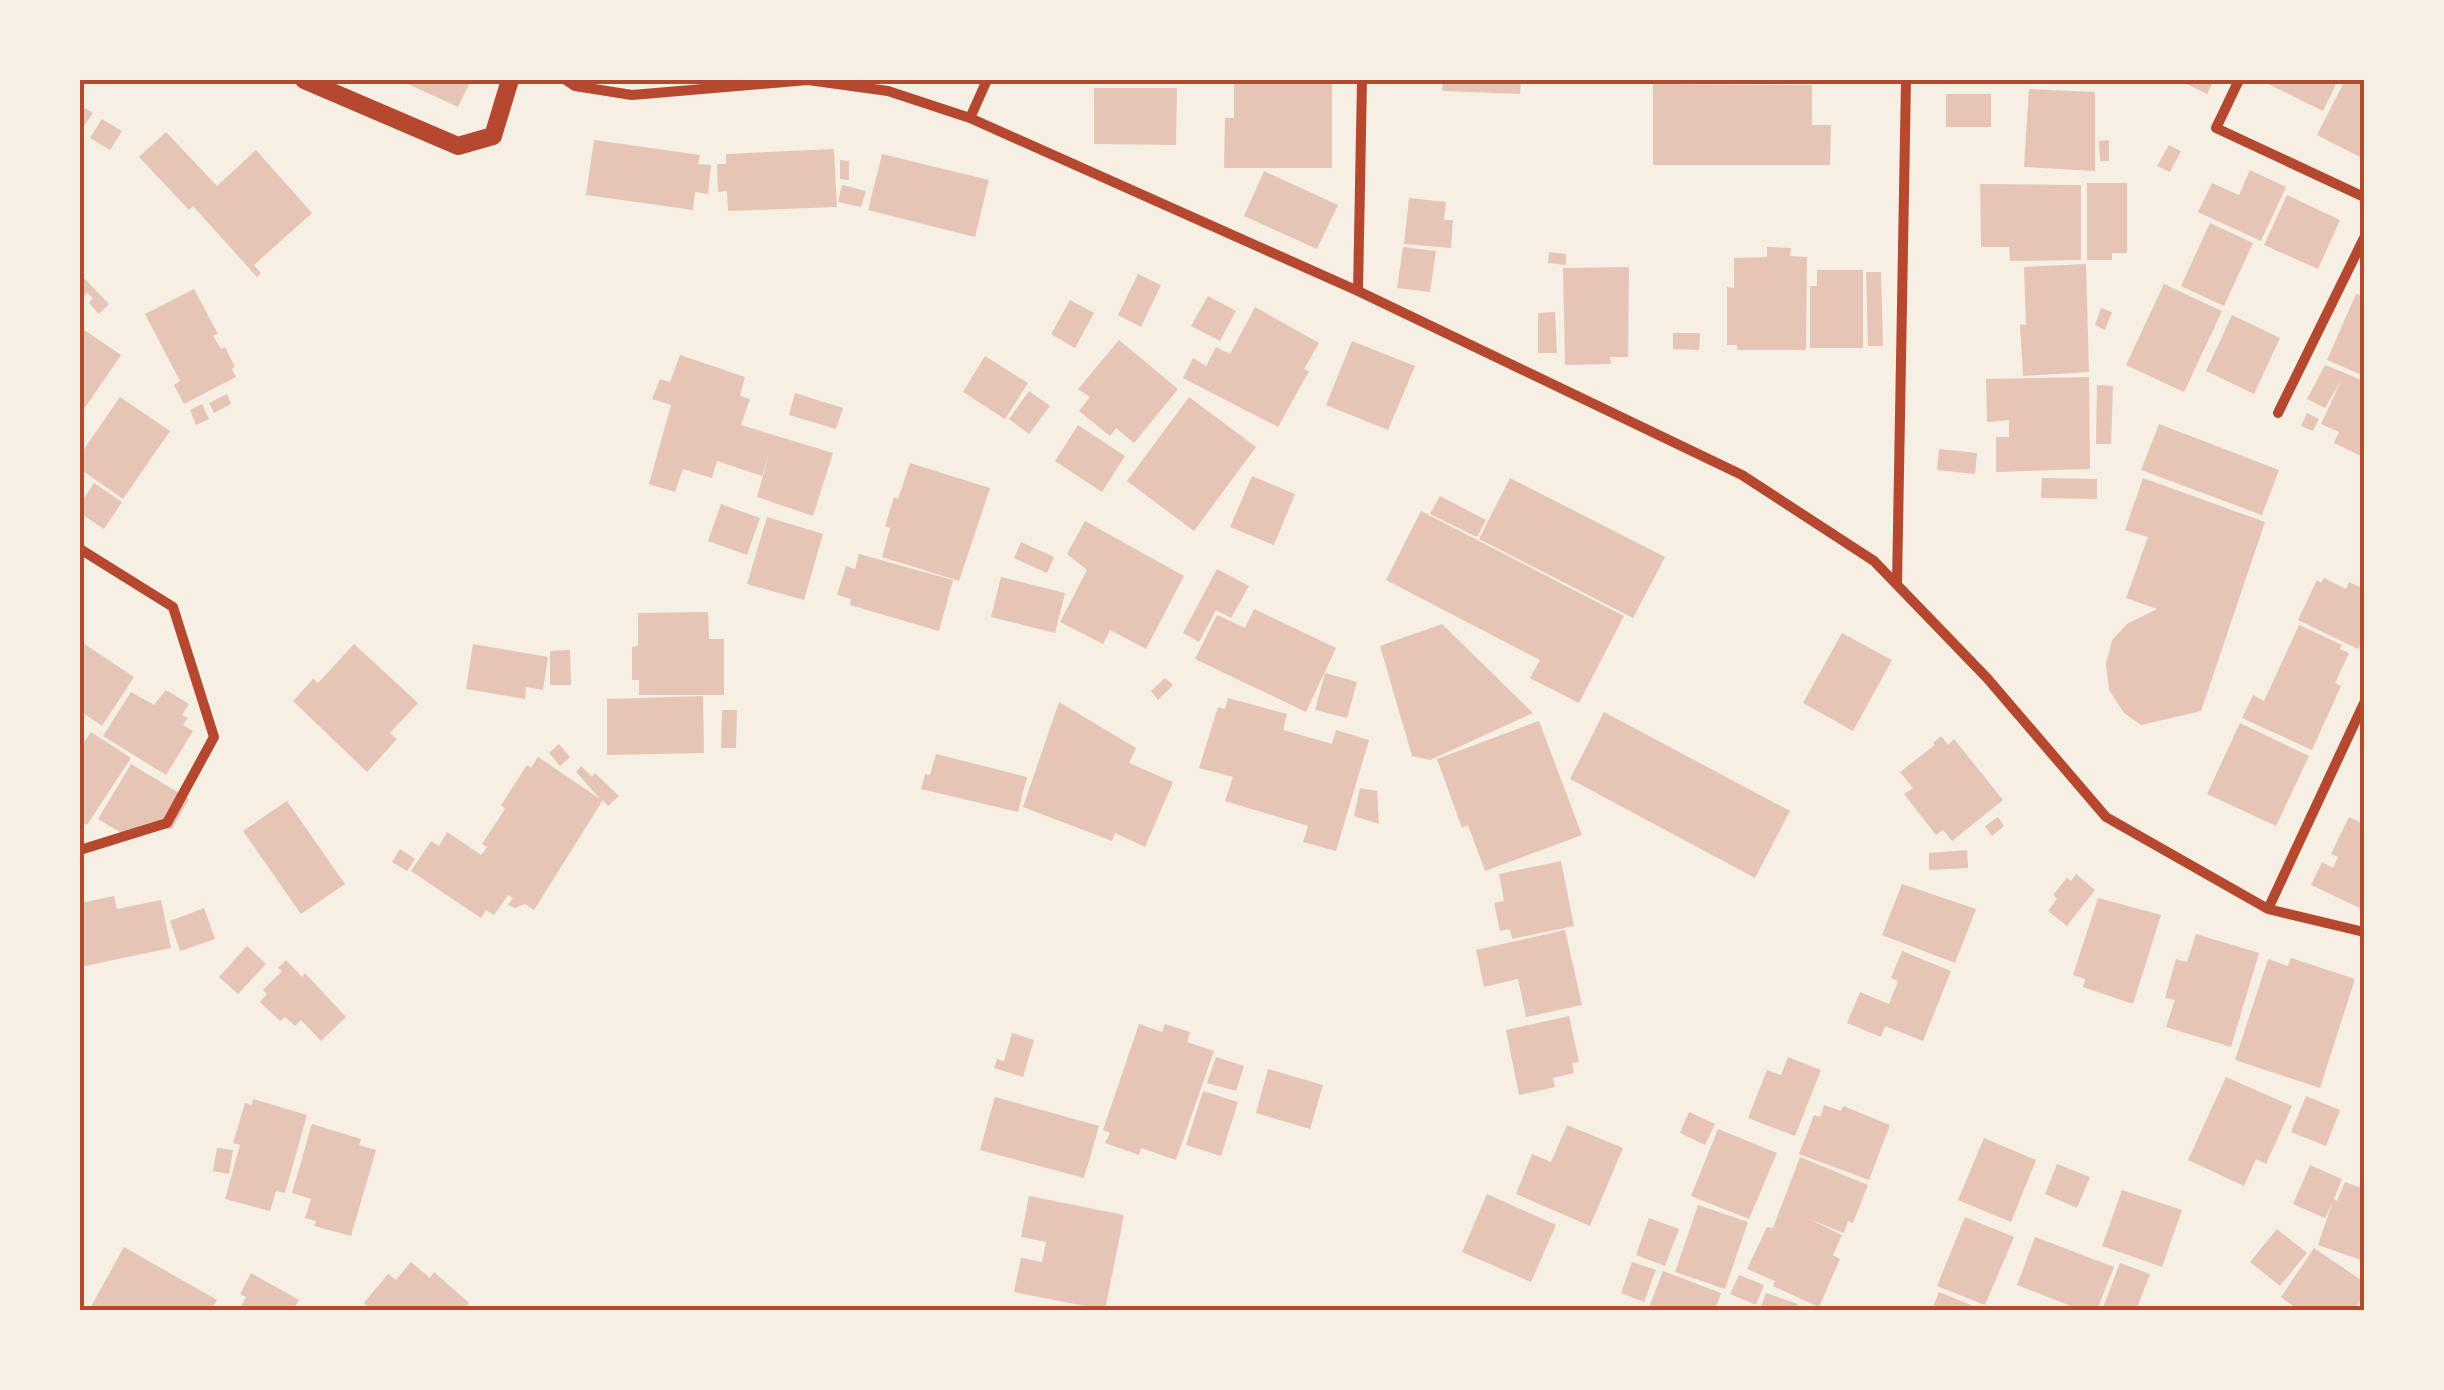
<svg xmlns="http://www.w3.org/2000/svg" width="2444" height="1390" viewBox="0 0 2444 1390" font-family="Overpass,sans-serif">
<rect width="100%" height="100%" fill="#f6efe4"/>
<path fill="#e6c5b7" d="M 399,80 L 471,80 L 458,107 Z
M 1234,80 L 1332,80 L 1332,168 L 1224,168 L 1225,118 L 1234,118 Z
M 1443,80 L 1521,80 L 1520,94 L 1442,91 Z
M 2178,80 L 2214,80 L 2207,94 Z
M 2270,80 L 2338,80 L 2323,111 L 2268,84 Z
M 2345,80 L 2364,80 L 2364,159 L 2317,135 Z
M 1653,84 L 1812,85 L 1812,125 L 1831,125 L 1830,165 L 1653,165 Z
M 1094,88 L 1177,88 L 1176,145 L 1094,144 Z
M 2029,89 L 2095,92 L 2095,171 L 2024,167 Z
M 1946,94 L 1991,94 L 1991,127 L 1946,127 Z
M 80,105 L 93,113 L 84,126 L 80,123 Z
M 102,119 L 122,131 L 110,150 L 90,138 Z
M 166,132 L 217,186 L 256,150 L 312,213 L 254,265 L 261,273 L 257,277 L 193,206 L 189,210 L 139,157 Z
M 594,140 L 700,155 L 698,164 L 711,165 L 708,194 L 695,192 L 693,210 L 586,195 Z
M 2109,140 L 2109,161 L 2100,161 L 2099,141 Z
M 2169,145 L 2181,151 L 2170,172 L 2157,166 Z
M 834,149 L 837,207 L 728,211 L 727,191 L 718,192 L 717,164 L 726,164 L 726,154 Z
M 882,154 L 989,180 L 975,237 L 868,210 Z
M 840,160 L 849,161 L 849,180 L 840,179 Z
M 2250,170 L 2286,187 L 2261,241 L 2198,212 L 2212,183 L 2239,195 Z
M 1264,171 L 1338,205 L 1317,249 L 1244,216 Z
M 2087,183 L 2127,183 L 2127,253 L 2112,253 L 2112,260 L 2087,260 Z
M 1980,184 L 2081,185 L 2081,260 L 2010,261 L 2009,247 L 1981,247 Z
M 842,185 L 866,191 L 861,207 L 838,202 Z
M 2287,195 L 2340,220 L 2318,269 L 2264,245 Z
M 1409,198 L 1446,202 L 1444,220 L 1453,220 L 1451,248 L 1404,244 Z
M 2210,223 L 2253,243 L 2224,306 L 2181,286 Z
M 1403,247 L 1436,251 L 1430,292 L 1397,288 Z
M 1767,247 L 1791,248 L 1790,256 L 1807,257 L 1806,350 L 1737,350 L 1737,345 L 1727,345 L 1727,287 L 1734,288 L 1734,258 L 1767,257 Z
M 1549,252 L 1566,254 L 1566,265 L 1548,263 Z
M 2086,264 L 2089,372 L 2023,376 L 2020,324 L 2026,325 L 2024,267 Z
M 1629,267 L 1628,357 L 1610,357 L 1611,364 L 1565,365 L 1563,268 Z
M 1817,270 L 1863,270 L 1863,348 L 1810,348 L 1810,286 L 1817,286 Z
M 1866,272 L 1881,272 L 1883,346 L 1868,346 Z
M 1138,274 L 1161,285 L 1141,327 L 1118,315 Z
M 84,278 L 109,304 L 99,314 L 89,303 L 93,298 L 87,293 L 80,301 L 80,282 Z
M 2164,284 L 2222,311 L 2184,392 L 2126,365 Z
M 194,289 L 218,334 L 213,336 L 221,349 L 225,347 L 235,367 L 232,369 L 236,377 L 184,404 L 174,385 L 180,381 L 145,314 Z
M 2356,294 L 2364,297 L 2364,376 L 2327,360 Z
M 1208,296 L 1236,311 L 1220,341 L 1191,326 Z
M 1070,300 L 1094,313 L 1075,348 L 1051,334 Z
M 1255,307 L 1319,343 L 1304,369 L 1309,371 L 1278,427 L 1183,378 L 1193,358 L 1206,366 L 1216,347 L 1230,354 Z
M 2101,308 L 2112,312 L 2105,330 L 2095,325 Z
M 1555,312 L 1557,353 L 1538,353 L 1538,313 Z
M 2232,315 L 2280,338 L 2254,394 L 2206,371 Z
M 80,327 L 121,355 L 80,415 Z
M 1673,333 L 1700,333 L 1699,350 L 1673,349 Z
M 1119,340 L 1178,389 L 1134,443 L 1116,428 L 1110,436 L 1079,411 L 1090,397 L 1078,389 Z
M 1352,341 L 1415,366 L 1388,430 L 1326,405 Z
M 680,355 L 745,377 L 740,396 L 750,399 L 741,425 L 833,453 L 813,516 L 757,497 L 770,451 L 762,476 L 717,461 L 712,478 L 683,469 L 675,492 L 649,484 L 671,405 L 652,399 L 660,379 L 670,382 Z
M 985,356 L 1028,383 L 1005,419 L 963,392 Z
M 2325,365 L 2364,381 L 2364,449 L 2361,456 L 2334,443 L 2339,432 L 2321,424 L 2342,379 L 2325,408 L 2307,399 Z
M 2089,377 L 2090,469 L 1996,472 L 1996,437 L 2009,437 L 2009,420 L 1987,422 L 1986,379 Z
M 2097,385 L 2113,386 L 2111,444 L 2096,444 Z
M 1029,391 L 1050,406 L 1029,434 L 1009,419 Z
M 795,393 L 843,408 L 836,429 L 789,415 Z
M 227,394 L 231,404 L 214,413 L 209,403 Z
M 120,397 L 170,431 L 123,499 L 80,469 L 80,455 Z
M 1189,397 L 1256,447 L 1194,531 L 1127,481 Z
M 202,404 L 209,419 L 196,425 L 190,410 Z
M 2307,413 L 2319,419 L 2313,431 L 2301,426 Z
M 2159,424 L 2279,470 L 2262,515 L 2141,470 Z
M 1078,425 L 1125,456 L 1102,492 L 1055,461 Z
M 1939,449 L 1977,453 L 1975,474 L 1937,470 Z
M 910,463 L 990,488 L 959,581 L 882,557 L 890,528 L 885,526 L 894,497 L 898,499 Z
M 1252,476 L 1295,494 L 1274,545 L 1230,527 Z
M 1510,478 L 1665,557 L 1633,618 L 1479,539 Z
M 2042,478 L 2097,479 L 2097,499 L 2041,498 Z
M 2143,478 L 2265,522 L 2201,711 L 2141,725 L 2124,713 L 2109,690 L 2106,664 L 2112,640 L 2127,624 L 2157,609 L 2126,598 L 2148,537 L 2125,530 Z
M 94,483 L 122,502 L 104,529 L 80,513 L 80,504 Z
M 1440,496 L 1486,520 L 1477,537 L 1430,514 Z
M 721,504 L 760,518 L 747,555 L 708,541 Z
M 1421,511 L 1624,616 L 1579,703 L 1530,678 L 1540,660 L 1386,580 Z
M 767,517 L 823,534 L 804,600 L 747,584 Z
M 1085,521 L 1184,576 L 1146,649 L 1110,630 L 1103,644 L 1060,622 L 1087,570 L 1067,554 Z
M 1021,542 L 1054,557 L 1047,573 L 1014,558 Z
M 859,554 L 953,580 L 939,631 L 850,605 L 851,599 L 837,595 L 846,566 L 855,569 Z
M 1217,569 L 1249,586 L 1231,618 L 1216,610 L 1199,642 L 1183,633 Z
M 1001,577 L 1065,593 L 1055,633 L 991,617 Z
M 2324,578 L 2346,589 L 2349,582 L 2364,589 L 2364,636 L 2358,649 L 2298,620 L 2317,580 L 2321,583 Z
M 1254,609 L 1336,648 L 1306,712 L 1195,659 L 1217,615 L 1245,628 Z
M 708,612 L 709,639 L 724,639 L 724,695 L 639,695 L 639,680 L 632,680 L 632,647 L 638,646 L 638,613 Z
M 1442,624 L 1533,713 L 1430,760 L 1412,756 L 1380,646 Z
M 2299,625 L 2342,645 L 2340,649 L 2349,653 L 2335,683 L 2341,686 L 2312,750 L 2242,718 L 2253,695 L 2264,701 Z
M 1842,633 L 1892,660 L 1853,731 L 1803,703 Z
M 83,643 L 134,677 L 102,726 L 80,711 L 80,648 Z
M 354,644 L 418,703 L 390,733 L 397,739 L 367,772 L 293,701 L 313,679 L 318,683 Z
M 473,644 L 548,657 L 543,690 L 526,687 L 525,699 L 466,689 Z
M 570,650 L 571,685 L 550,685 L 550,651 Z
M 1325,673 L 1357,682 L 1347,718 L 1315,710 Z
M 1165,678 L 1173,685 L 1158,700 L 1151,691 Z
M 166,690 L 189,704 L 182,715 L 188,718 L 183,725 L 193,731 L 166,775 L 103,736 L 131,692 L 154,705 Z
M 703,696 L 704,753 L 607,755 L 607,699 Z
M 1228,698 L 1287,714 L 1283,730 L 1332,744 L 1336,730 L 1369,740 L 1336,851 L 1303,842 L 1308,826 L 1225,801 L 1233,777 L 1199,768 L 1218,707 L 1225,709 Z
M 1059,702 L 1136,748 L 1129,763 L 1173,782 L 1145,847 L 1115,833 L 1112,841 L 1023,807 Z
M 722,710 L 737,710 L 736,748 L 721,748 Z
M 1604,712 L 1790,811 L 1755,878 L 1570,779 Z
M 1539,721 L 1582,835 L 1485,871 L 1468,825 L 1462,828 L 1437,759 Z
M 2240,723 L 2309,756 L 2276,826 L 2207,794 Z
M 91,732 L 131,758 L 87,825 L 80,821 L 80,748 Z
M 1941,736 L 1948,745 L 1954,739 L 2003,800 L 1952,841 L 1943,830 L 1936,835 L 1904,794 L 1913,788 L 1900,772 L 1935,745 L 1933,743 Z
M 559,744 L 570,757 L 560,766 L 549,753 Z
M 936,754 L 1027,777 L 1018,812 L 921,789 L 925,774 L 930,775 Z
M 538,757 L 600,799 L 576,772 L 581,766 L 592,777 L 595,773 L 619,796 L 608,806 L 603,800 L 534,910 L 525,904 L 515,908 L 508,905 L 513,898 L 508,895 L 494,915 L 486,910 L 481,918 L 411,871 L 431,841 L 439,846 L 447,832 L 481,855 L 487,847 L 482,844 L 505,809 L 501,805 L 527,765 L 531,768 Z
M 131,764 L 189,799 L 172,829 L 137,829 L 131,839 L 98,819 Z
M 1360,788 L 1377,791 L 1379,824 L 1354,816 Z
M 287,801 L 345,884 L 301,914 L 243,831 Z
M 1998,817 L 2004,826 L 1992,836 L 1985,826 Z
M 2349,817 L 2364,824 L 2364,910 L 2311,885 L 2322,862 L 2333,868 L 2338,857 L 2331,854 Z
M 400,849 L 415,859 L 407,871 L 392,862 Z
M 1967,850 L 1968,868 L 1929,870 L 1929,853 Z
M 1561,861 L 1574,926 L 1512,939 L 1510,929 L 1500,931 L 1494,903 L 1504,901 L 1499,874 Z
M 2076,874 L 2095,890 L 2067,926 L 2048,911 L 2057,899 L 2053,895 L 2067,878 L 2071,881 Z
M 1902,884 L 1976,909 L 1955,963 L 1882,935 Z
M 114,896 L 117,909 L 161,900 L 171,948 L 80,967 L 80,903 Z
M 2098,898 L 2161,915 L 2133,1004 L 2083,987 L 2085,979 L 2073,975 Z
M 204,908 L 215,939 L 180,951 L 170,921 Z
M 1565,930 L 1582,1005 L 1526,1017 L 1518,979 L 1484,987 L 1476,950 Z
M 2196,934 L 2259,953 L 2231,1047 L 2166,1027 L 2175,1000 L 2165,998 L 2176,959 L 2187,962 Z
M 247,946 L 266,964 L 238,994 L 219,977 Z
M 1902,951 L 1951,971 L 1923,1041 L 1885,1026 L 1881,1037 L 1847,1023 L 1860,992 L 1889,1004 L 1898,981 L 1891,978 Z
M 2291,958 L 2355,979 L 2320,1088 L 2235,1060 L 2268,959 L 2288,966 Z
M 286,960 L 302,977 L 305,973 L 346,1017 L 321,1041 L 301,1020 L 295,1026 L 285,1017 L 280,1021 L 260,1002 L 267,994 L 263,990 L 282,971 L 278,968 Z
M 1569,1016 L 1579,1062 L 1572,1063 L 1574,1073 L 1553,1078 L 1555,1087 L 1519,1095 L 1506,1030 Z
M 1139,1024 L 1162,1032 L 1165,1024 L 1190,1032 L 1187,1042 L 1214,1051 L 1176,1160 L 1141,1148 L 1139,1155 L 1105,1143 L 1110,1133 L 1103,1130 Z
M 1012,1033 L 1034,1040 L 1023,1077 L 994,1068 L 997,1059 L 1004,1061 Z
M 1216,1057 L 1244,1066 L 1236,1091 L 1207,1083 Z
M 1788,1057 L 1821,1070 L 1795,1136 L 1748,1118 L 1767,1070 L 1781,1075 Z
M 1268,1069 L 1323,1085 L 1310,1129 L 1256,1113 Z
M 2226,1077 L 2292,1106 L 2266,1164 L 2256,1159 L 2244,1186 L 2188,1160 Z
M 1203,1091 L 1238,1102 L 1221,1156 L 1186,1145 Z
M 2306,1096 L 2340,1110 L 2326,1146 L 2291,1132 Z
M 995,1097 L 1099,1126 L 1084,1178 L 980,1150 Z
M 253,1099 L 307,1115 L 285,1193 L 276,1191 L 270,1211 L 225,1199 L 240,1145 L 233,1143 L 245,1103 L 252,1105 Z
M 1824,1105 L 1841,1111 L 1843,1106 L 1890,1125 L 1869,1180 L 1799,1154 L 1814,1115 L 1820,1117 Z
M 1689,1112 L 1715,1124 L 1705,1145 L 1680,1133 Z
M 312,1124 L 361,1139 L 359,1145 L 376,1150 L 351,1236 L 314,1226 L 316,1221 L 305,1218 L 311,1199 L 292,1193 Z
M 1567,1125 L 1623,1148 L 1590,1226 L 1516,1194 L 1532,1154 L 1551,1162 Z
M 1718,1129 L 1777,1153 L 1749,1219 L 1691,1196 Z
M 1984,1138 L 2036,1160 L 2011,1222 L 1958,1200 Z
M 217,1148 L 233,1150 L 229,1174 L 213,1171 Z
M 1800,1157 L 1868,1185 L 1853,1223 L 1848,1221 L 1844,1233 L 1809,1219 L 1842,1235 L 1833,1255 L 1840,1259 L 1819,1307 L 1773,1286 L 1775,1281 L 1747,1269 L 1767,1227 L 1773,1228 Z
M 2057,1164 L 2090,1177 L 2077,1208 L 2045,1194 Z
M 2310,1165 L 2342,1179 L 2334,1199 L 2337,1201 L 2345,1182 L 2364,1189 L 2364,1261 L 2318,1245 L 2332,1204 L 2325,1218 L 2293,1204 Z
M 2122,1190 L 2182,1210 L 2162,1267 L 2102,1246 Z
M 1487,1194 L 1556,1225 L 1531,1282 L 1462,1252 Z
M 1029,1196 L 1124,1215 L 1105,1310 L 1014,1292 L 1021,1258 L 1042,1262 L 1046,1242 L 1021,1237 Z
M 1698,1205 L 1748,1222 L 1725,1289 L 1675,1272 Z
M 1965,1217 L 2014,1237 L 1985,1305 L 1937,1286 Z
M 1649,1218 L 1679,1229 L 1665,1266 L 1636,1255 Z
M 2277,1229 L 2307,1253 L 2280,1286 L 2250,1262 Z
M 2035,1237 L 2114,1267 L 2097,1310 L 2081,1310 L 2017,1285 Z
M 124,1247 L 217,1300 L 211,1310 L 89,1310 Z
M 2314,1248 L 2364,1282 L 2364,1295 L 2354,1310 L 2292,1310 L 2294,1307 L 2281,1297 Z
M 411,1262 L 430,1278 L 434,1272 L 469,1303 L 463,1310 L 372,1310 L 364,1303 L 388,1274 L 396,1280 Z
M 1632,1262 L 1656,1270 L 1644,1302 L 1621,1293 Z
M 2120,1263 L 2150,1274 L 2136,1310 L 2103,1307 Z
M 1663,1271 L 1721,1293 L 1715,1310 L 1648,1310 Z
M 251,1273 L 299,1300 L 293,1310 L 239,1310 L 246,1297 L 240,1294 Z
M 1739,1275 L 1764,1285 L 1756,1305 L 1730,1294 Z
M 1939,1292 L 1983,1310 L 1932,1310 Z
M 1766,1293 L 1798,1304 L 1795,1310 L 1760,1309 Z"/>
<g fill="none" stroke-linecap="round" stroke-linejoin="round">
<path stroke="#b5482f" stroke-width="10" d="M 566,80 L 575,86 L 632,95 L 808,80 L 888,91 L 970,118 L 1358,291 L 1742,475 L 1874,561 L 1987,678 L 2106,817 L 2268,909 L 2364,932
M 2239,80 L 2216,128 L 2364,197
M 970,118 L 987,80
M 1358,291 L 1362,80
M 2278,413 L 2364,238
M 80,549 L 173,607 L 214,737 L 167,823 L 80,850
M 1897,584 L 1906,80
M 2268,909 L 2364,703"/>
<path stroke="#b5482f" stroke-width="18" d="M 304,80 L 458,146 L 493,136 L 510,80"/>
</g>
<rect width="2444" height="1390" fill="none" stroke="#f6efe4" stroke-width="165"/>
<rect x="82" y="82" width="2280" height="1226" fill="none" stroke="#b5482f" stroke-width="4"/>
</svg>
